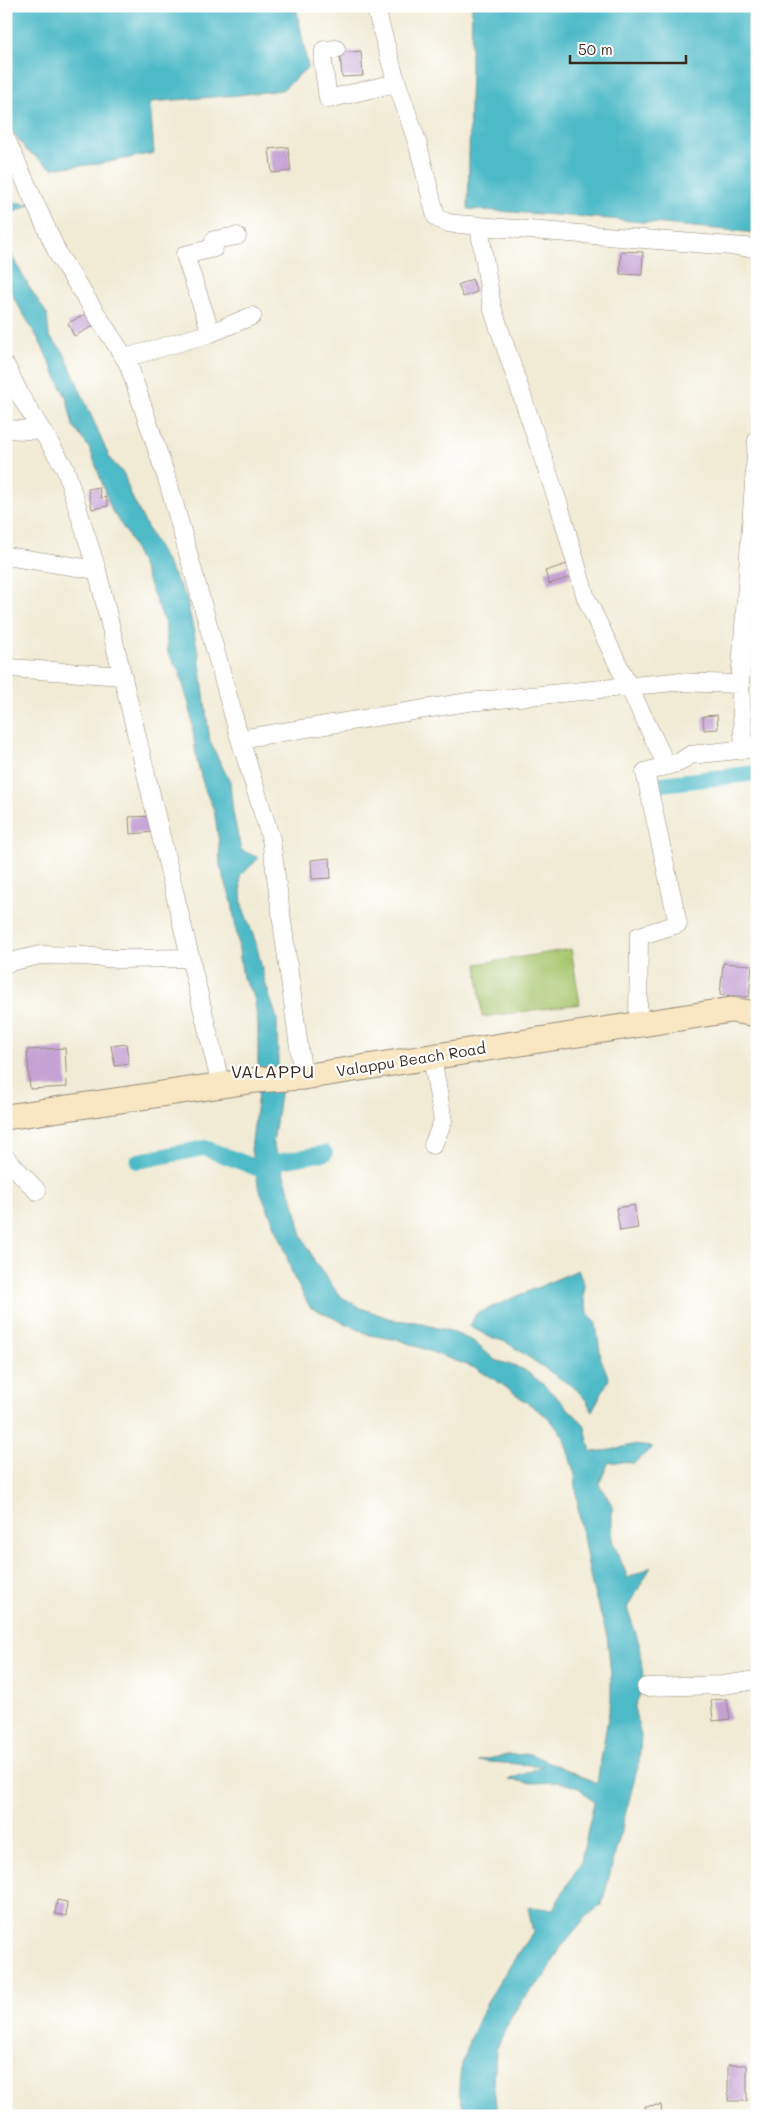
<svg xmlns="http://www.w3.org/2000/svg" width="763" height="2122" viewBox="0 0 763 2122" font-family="Mali,sans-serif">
<rect width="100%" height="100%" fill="#fff"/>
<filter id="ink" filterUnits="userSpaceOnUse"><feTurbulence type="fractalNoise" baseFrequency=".02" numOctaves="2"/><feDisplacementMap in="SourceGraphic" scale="10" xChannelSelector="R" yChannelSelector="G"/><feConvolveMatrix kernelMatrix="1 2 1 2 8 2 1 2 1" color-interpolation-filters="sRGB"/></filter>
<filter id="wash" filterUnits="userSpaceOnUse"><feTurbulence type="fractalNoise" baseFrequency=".0096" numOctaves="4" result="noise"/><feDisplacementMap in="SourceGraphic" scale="20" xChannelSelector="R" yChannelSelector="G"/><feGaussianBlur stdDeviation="1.12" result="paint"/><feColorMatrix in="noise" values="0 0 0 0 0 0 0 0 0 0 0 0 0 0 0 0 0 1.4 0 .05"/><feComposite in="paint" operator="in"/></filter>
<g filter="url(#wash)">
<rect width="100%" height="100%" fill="#f1ebd5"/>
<path fill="#a8c66e" stroke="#727846" d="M 571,949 L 580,1004 L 482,1017 L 477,964 Z"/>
<path fill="#4dbac7" stroke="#447272" d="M 6,6 L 296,6 L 308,67 L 282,90 L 238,95 L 150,102 L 154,153 L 98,164 L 52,168 L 26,150 L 6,122 Z
M 472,6 L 757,6 L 757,233 L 611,219 L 468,209 Z
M 6,202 L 31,204 L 6,216 Z
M 6,245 L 29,287 L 47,314 L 49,336 L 63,351 L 110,459 L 124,474 L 130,493 L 151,535 L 186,597 L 199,655 L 210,742 L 230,782 L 233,813 L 241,850 L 259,858 L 240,876 L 242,905 L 256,943 L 265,982 L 277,1019 L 278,1063 L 281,1088 L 273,1144 L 294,1204 L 302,1236 L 316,1264 L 340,1296 L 361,1308 L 394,1320 L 415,1322 L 450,1331 L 473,1341 L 495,1360 L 523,1369 L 543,1384 L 584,1424 L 591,1452 L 611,1450 L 632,1445 L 653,1447 L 634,1463 L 609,1462 L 599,1484 L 612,1505 L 612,1540 L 628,1578 L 651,1567 L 627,1608 L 639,1643 L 644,1685 L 634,1708 L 641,1735 L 639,1762 L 602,1904 L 585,1918 L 561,1947 L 543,1979 L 529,1992 L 512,2015 L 496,2050 L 494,2087 L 497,2116 L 465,2116 C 464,2107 459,2098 459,2090 C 459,2036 503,1975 533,1933 L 528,1907 L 553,1909 L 581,1862 L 594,1802 L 579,1788 L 559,1782 L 533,1783 L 509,1780 L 543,1766 L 478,1761 L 507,1755 L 530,1754 L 597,1783 L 611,1700 L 611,1674 L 607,1635 L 592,1586 L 578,1509 L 575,1475 L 563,1436 L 549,1418 L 500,1383 L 475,1368 L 399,1340 L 370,1335 L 310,1307 L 293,1276 L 283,1245 L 259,1188 L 251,1150 L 258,1094 L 258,1025 L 254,997 L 243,978 L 232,902 L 220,866 L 219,842 L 214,810 L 205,790 L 197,762 L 190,708 L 179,671 L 168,653 L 165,623 L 143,568 L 128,535 L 112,511 L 90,449 L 73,426 L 67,399 L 39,340 L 15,300 L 6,280 Z
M 578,1270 L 585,1287 L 583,1296 L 589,1315 L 596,1324 L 601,1359 L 609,1379 L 592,1411 L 586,1400 L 576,1389 L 506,1342 L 487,1336 L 470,1326 L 476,1314 Z"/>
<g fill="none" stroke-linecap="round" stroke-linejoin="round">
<path stroke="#4dbac7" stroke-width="16" d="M 662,784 L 757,773
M 138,1161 L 205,1148 L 262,1170 L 268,1182
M 260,1165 L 325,1153"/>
</g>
<g id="blocks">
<path fill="#c4a2d3" d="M 361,51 L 363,76 L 342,77 L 340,53 Z
M 288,147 L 291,171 L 272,173 L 269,149 Z
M 621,251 L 643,252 L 642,275 L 620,274 Z
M 472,279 L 477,292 L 463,297 L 458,285 Z
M 92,311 L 98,324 L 74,336 L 68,323 Z
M 99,487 L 101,498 L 106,497 L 108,506 L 92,509 L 88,489 Z
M 567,564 L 571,577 L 549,584 L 545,571 Z
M 717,715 L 718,729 L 704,730 L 703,716 Z
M 153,816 L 155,832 L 130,834 L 129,817 Z
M 330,858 L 331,878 L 312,879 L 311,860 Z
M 723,963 L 752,965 L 749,997 L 720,995 Z
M 126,1044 L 129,1064 L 115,1066 L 111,1046 Z
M 65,1048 L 67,1087 L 30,1089 L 27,1050 Z
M 634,1205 L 638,1228 L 620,1231 L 616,1208 Z
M 727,1699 L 730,1719 L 713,1721 L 711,1700 Z
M 57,1900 L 67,1902 L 66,1916 L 55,1914 Z
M 728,2065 L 747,2065 L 747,2101 L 728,2101 Z
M 661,2105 L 662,2116 L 646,2116 L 645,2106 Z"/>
</g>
</g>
<g filter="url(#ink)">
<use href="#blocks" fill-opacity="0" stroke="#968a7a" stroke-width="1"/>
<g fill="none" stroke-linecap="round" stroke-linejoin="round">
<g stroke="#968a7a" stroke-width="19">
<path id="minor" d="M 375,6 L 394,74 L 418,145 L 436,217 C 449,227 463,223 479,226
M 336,49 L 324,50 L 323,63 L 328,99 L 396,83
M 6,139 L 59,256 L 128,363 L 169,485 L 240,739 L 271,839 L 303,1077
M 211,333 L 252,316
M 125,358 L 211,333 L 185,255 L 214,248 L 214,240 L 237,236
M 6,366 L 21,397 L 65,468 L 97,570 L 221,1086
M 6,429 L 42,431
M 6,556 L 97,570
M 10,668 L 123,676
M 740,684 L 744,749
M 240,739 L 468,702 L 674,682 L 740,684 L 757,440
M 667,766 L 586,598 L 559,505 L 492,307 L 479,226 L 757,248
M 6,963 L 40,955 L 83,956 L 118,959 L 191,958
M 638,1025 L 639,936 L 678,924 L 645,772 L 680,762 L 690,755 L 757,748
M 432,1057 L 443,1121 L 433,1145
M 6,1158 L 37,1191
M 646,1687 L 723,1685 L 757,1680"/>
</g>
<g stroke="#968a7a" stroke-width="27">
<path id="secondary" d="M 6,1117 L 256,1080 L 303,1077 L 731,1010 L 757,1014"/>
</g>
<use href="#minor" stroke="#fff" stroke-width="18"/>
<use href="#secondary" stroke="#f9e7c3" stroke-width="25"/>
</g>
</g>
<g text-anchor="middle" stroke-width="4.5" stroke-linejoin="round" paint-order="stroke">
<g font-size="15" fill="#3b2a1e" stroke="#fff">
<text transform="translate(411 1060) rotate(-9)" y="5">Valappu Beach Road</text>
</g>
<g font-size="18" letter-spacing="1" fill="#3b2a1e" stroke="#fff">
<text x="273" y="1078">VALAPPU</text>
</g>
</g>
<rect width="763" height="2122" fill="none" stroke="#fff" stroke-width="25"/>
<path d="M570 55v8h116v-8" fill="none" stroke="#3b2a1e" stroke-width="2.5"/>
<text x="578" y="55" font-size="15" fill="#3b2a1e" stroke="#ffffff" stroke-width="4" paint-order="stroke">50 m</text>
</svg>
